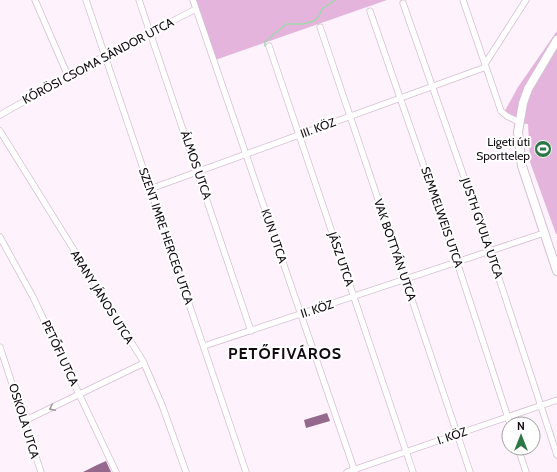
<svg xmlns="http://www.w3.org/2000/svg" width="557" height="472" viewBox="0 0 557 472" font-family="Cabin,sans-serif">
<rect width="100%" height="100%" fill="#fef3fc"/>
<path fill="#e4b4dc" d="M 194,0 L 387,0 L 215,60 Z
M 557,31 L 557,234 L 556,234 L 530,162 L 528,124 L 519,123 L 502,116 L 518,87 Z"/>
<g fill="none" stroke-linecap="round" stroke-linejoin="round">
<path stroke="#a2d6ae" stroke-width="1.5" d="M 265,46 L 265,42 L 286,24 L 302,24 L 314,21 L 319,16 L 322,9 L 335,0"/>
</g>
<path fill="#95688e" d="M 327,413 L 330,421 L 306,428 L 304,420 Z
M 106,461 L 111,472 L 83,472 L 97,465 Z"/>
<g fill="none" stroke-linecap="round" stroke-linejoin="round">
<g stroke="#d7bdd2" stroke-width="7">
<path id="street" d="M 35,0 L 68,76
M 86,0 L 246,472
M 139,0 L 251,331
M 193,0 L 355,472
M 463,0 L 501,111 L 507,116 L 519,122
M 403,3 L 490,251 L 557,455
M 370,11 L 457,262 L 510,424
M 320,27 L 470,472
M 269,46 L 413,472
M 485,64 L 526,0
M 0,115 L 106,55 L 196,9
M 0,131 L 143,361 L 162,405 L 186,472
M 150,189 L 486,67
M 0,237 L 33,297 L 116,472
M 204,346 L 544,233
M 0,347 L 41,472
M 24,421 L 144,363
M 518,448 L 526,472
M 347,472 L 557,400"/>
</g>
<g stroke="#d7bdd2" stroke-width="10">
<path id="secondary" d="M 557,40 L 528,89 L 523,103 L 518,132 L 522,166 L 557,271"/>
</g>
<use href="#street" stroke="#fff" stroke-width="5.5"/>
<use href="#secondary" stroke="#fff" stroke-width="8"/>
</g>
<defs><path id="oneway-chevron" d="M-2-3.5L2.5 0L-2 3.5" fill="none" stroke-width="1.6" stroke-linecap="round" stroke-linejoin="round"/></defs>
<use stroke="#a19da0" href="#oneway-chevron" transform="translate(52 408) rotate(154)"/>
<defs>
<g id="stadium-disc" transform="scale(0.9)"><circle r="9.5" fill="#2c7745" stroke="#fff"/><path d="M0-5a6.5 5 0 1 0 0 10a6.5 5 0 1 0 0-10ZM-3.5-1.8h7v3.6h-7Z" fill="#fff"/></g>
</defs>
<g fill-rule="evenodd">
<use href="#stadium-disc" x="543" y="149"/>
</g>
<g text-anchor="middle" stroke-width="4" stroke-linejoin="round" paint-order="stroke">
<g font-size="12" fill="#130a11" stroke="#fff">
<text transform="translate(98 61) rotate(-28)" y="4">KŐRÖSI CSOMA SÁNDOR UTCA</text>
<text transform="translate(318 128) rotate(-20)" y="4">III. KÖZ</text>
<text transform="translate(196 165) rotate(71)" y="4">ÁLMOS UTCA</text>
<text transform="translate(442 217) rotate(71)" y="4">SEMMELWEIS UTCA</text>
<text transform="translate(482 228) rotate(71)" y="4">JUSTH GYULA UTCA</text>
<text transform="translate(166 236) rotate(71)" y="4">SZENT IMRE HERCEG UTCA</text>
<text transform="translate(274 236) rotate(71)" y="4">KUN UTCA</text>
<text transform="translate(395 250) rotate(71)" y="4">VAK BOTTYÁN UTCA</text>
<text transform="translate(341 259) rotate(71)" y="4">JÁSZ UTCA</text>
<text transform="translate(102 297) rotate(58)" y="4">ARANY JÁNOS UTCA</text>
<text transform="translate(317 309) rotate(-18)" y="4">II. KÖZ</text>
<text transform="translate(60 353) rotate(65)" y="4">PETŐFI UTCA</text>
<text transform="translate(24 421) rotate(73)" y="4">OSKOLA UTCA</text>
<text transform="translate(452 436) rotate(-19)" y="4">I. KÖZ</text>
</g>
<g font-size="12" fill="#130a11" stroke="#fff" text-anchor="end">
<text x="530" y="146">Ligeti úti<tspan x="530" dy="14">Sporttelep</tspan></text>
</g>
<g font-size="16" font-weight="bold" letter-spacing="1" fill="#130a11" stroke="#fff">
<text x="285" y="359">PETŐFIVÁROS</text>
</g>
</g>
<g transform="translate(521 436)"><circle r="19" fill="#ffffff" stroke="#a19da0"/>
<path d="M0-3L7 15L0 10L-7 15Z" fill="#2c7745"/>
<text y="-6" font-size="11" font-weight="bold" text-anchor="middle" fill="#130a11">N</text>
</g>
</svg>
